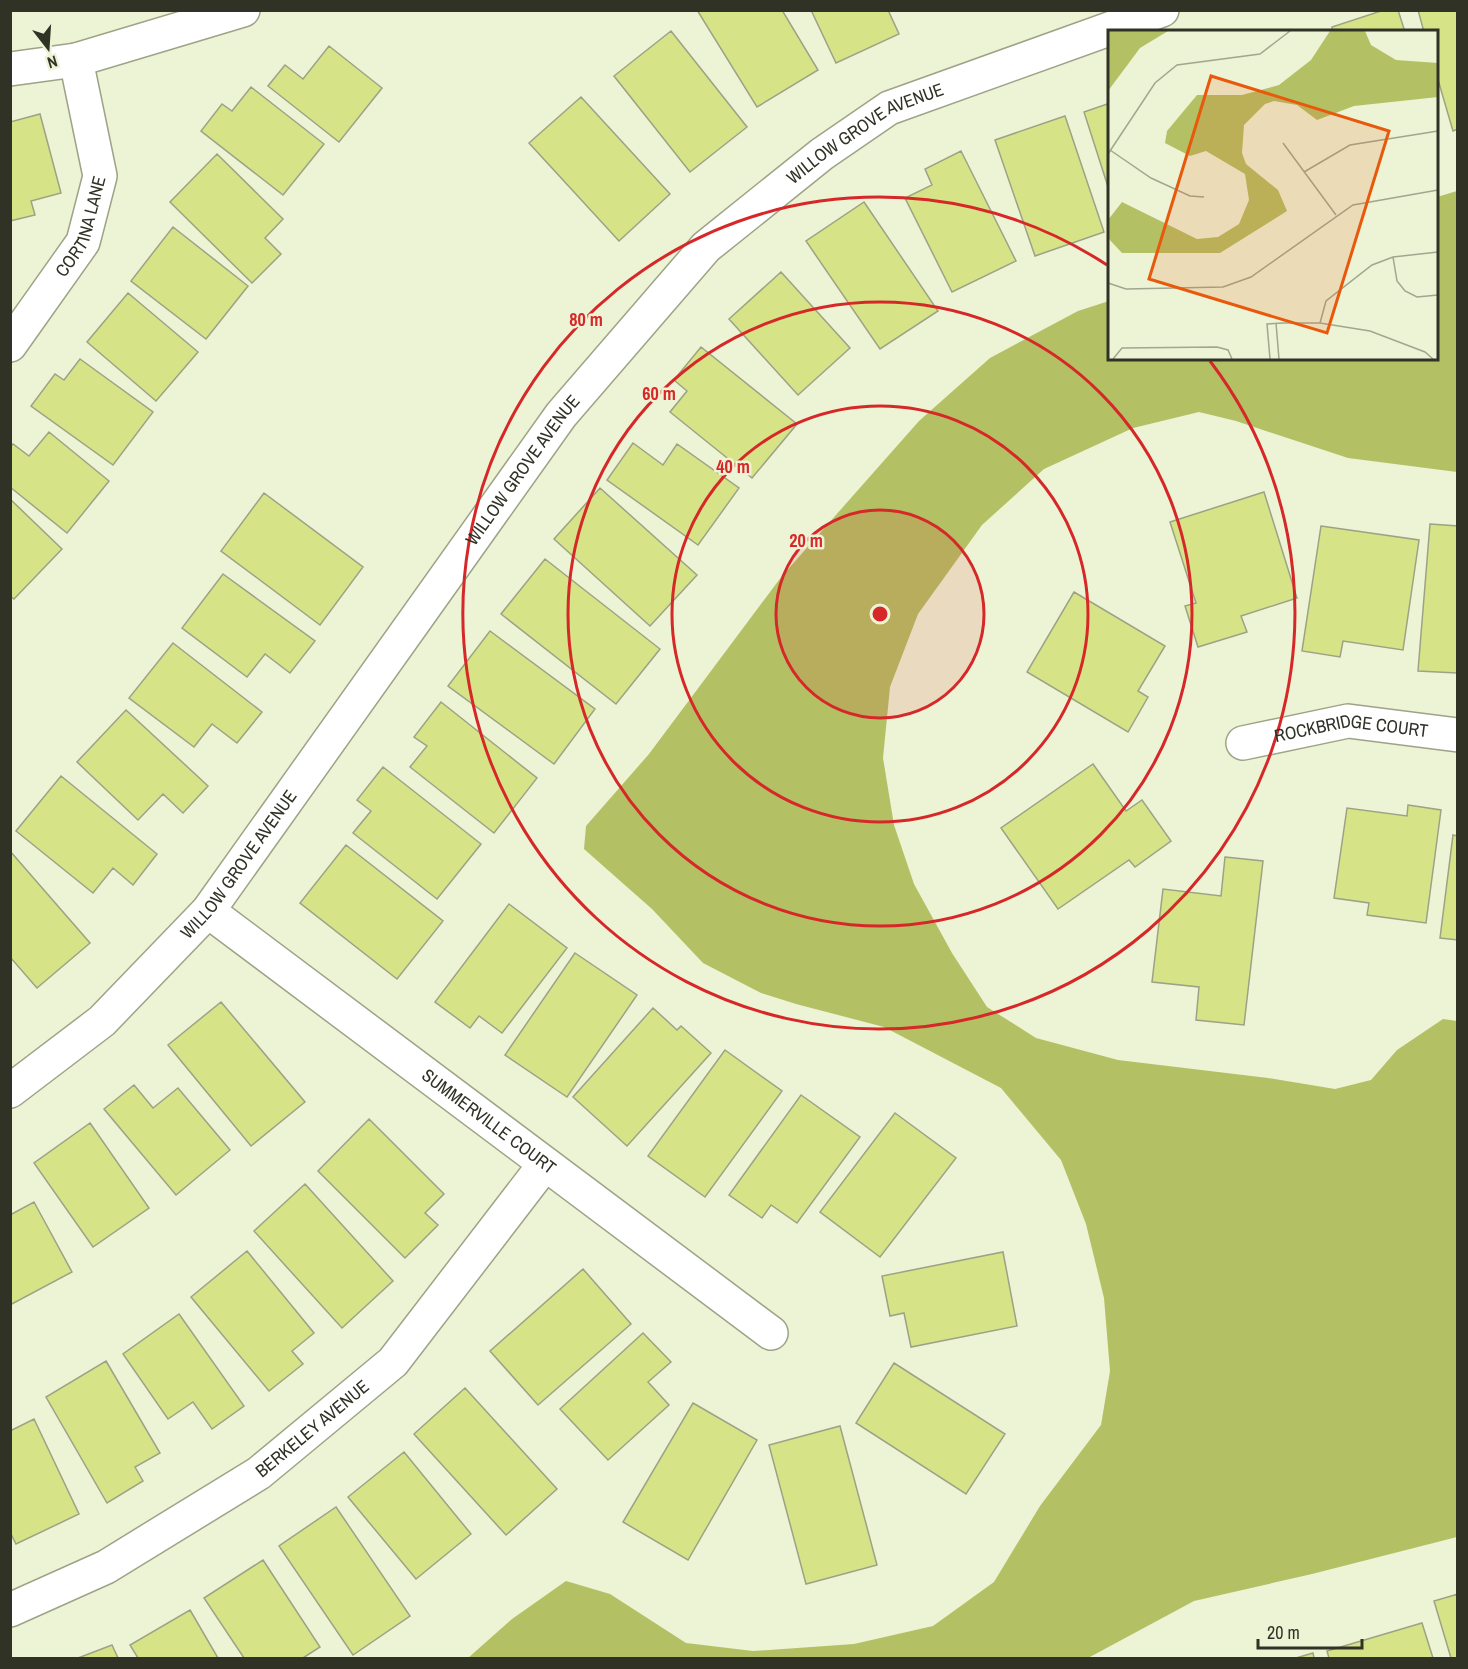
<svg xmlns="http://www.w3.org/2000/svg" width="1468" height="1669" viewBox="0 0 1468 1669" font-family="'Archivo Narrow',sans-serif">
<rect width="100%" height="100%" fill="#edf3d5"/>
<path fill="#b3c064" d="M 1457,191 L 1457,472 L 1348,458 L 1236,421 L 1199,412 L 1133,428 L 1044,469 L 982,525 L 918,614 L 890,687 L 883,758 L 894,825 L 914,884 L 952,953 L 987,1007 L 1036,1038 L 1118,1060 L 1268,1078 L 1335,1089 L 1371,1080 L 1397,1050 L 1443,1019 L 1457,1021 L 1457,1537 L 1312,1574 L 1194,1601 L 1088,1658 L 468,1658 L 512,1619 L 566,1581 L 610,1594 L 686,1643 L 753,1651 L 854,1644 L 933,1626 L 994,1582 L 1040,1506 L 1101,1425 L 1110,1371 L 1104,1298 L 1086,1224 L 1061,1160 L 1001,1088 L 884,1027 L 796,1004 L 761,993 L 703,963 L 652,909 L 584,849 L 586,826 L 649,754 L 782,576 L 919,421 L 990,358 L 1078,311 L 1109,301 L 1110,358 L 1436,358 L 1437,197 Z"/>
<path fill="#d6e487" stroke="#9da286" stroke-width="1.5" d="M 697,10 L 782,10 L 818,70 L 757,107 Z
M 811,10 L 888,10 L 899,34 L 836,63 Z
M 1384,10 L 1398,10 L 1405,32 L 1333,32 L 1332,27 Z
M 1418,10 L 1458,10 L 1458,129 L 1453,131 L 1436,73 L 1436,32 L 1424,32 Z
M 671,31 L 747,127 L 690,172 L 614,76 Z
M 329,46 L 382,88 L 339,142 L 268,86 L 285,65 L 303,79 Z
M 251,87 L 324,144 L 283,195 L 201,131 L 222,104 L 232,111 Z
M 581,97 L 670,194 L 619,241 L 529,143 Z
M 1110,103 L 1110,193 L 1084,112 Z
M 40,114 L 61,193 L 31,201 L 35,215 L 10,221 L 10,122 Z
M 1065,116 L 1104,232 L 1035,256 L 995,140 Z
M 961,151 L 1016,261 L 952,292 L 905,198 L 932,185 L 925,169 Z
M 217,154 L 283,219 L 265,238 L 281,254 L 252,283 L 170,202 Z
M 864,202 L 938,311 L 880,349 L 806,241 Z
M 173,227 L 248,286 L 206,339 L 131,281 Z
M 781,272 L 850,348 L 798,395 L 729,319 Z
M 128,293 L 198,352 L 156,401 L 87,342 Z
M 701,347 L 797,424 L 752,478 L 670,412 L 687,391 L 674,380 Z
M 80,359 L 153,412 L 113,465 L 31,406 L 55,374 L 64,380 Z
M 49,432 L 109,481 L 67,533 L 10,487 L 10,447 L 13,444 L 29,456 Z
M 633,443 L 663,465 L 677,444 L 739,488 L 698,545 L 607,480 Z
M 600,488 L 697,575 L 650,626 L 554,539 Z
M 1264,492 L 1297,598 L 1241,616 L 1247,632 L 1198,647 L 1185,606 L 1196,603 L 1170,522 Z
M 264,493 L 363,567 L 320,625 L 221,551 Z
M 10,499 L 62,549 L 14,599 L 10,596 Z
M 1430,524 L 1458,526 L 1457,673 L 1418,671 Z
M 1321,526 L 1419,540 L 1403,650 L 1343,641 L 1340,657 L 1302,651 Z
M 545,559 L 660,649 L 616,704 L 501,614 Z
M 223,574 L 315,641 L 290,673 L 265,654 L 247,677 L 182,628 Z
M 1074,592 L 1165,646 L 1138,691 L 1148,697 L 1128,732 L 1027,672 Z
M 490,631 L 595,709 L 554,764 L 448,686 Z
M 173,643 L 262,712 L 237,743 L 212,724 L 194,747 L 129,698 Z
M 441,702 L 537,778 L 494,833 L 410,767 L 427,746 L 414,737 Z
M 126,710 L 208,786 L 183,813 L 163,794 L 138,820 L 77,762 Z
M 1093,764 L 1126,811 L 1142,800 L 1171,841 L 1135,867 L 1129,860 L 1058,909 L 1001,828 Z
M 383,767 L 481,844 L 437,899 L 353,833 L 371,811 L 357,800 Z
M 61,776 L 157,854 L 133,885 L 113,868 L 93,893 L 16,831 Z
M 1408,805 L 1441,810 L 1426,923 L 1367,915 L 1369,903 L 1334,898 L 1347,808 L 1407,816 Z
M 1453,835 L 1458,836 L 1458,940 L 1440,938 Z
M 346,845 L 443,921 L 397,979 L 300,903 Z
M 10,851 L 90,943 L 37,988 L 10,957 Z
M 1225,857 L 1263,861 L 1244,1025 L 1196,1020 L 1199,987 L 1152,982 L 1163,889 L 1221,896 Z
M 509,904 L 567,948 L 502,1033 L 479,1016 L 470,1028 L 435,1002 Z
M 575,953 L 637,995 L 567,1097 L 505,1055 Z
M 221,1002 L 305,1102 L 251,1146 L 168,1045 Z
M 653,1008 L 677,1030 L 681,1026 L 711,1053 L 627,1146 L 573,1097 Z
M 725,1050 L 782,1091 L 705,1197 L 648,1156 Z
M 134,1085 L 153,1108 L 178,1088 L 230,1150 L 176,1195 L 104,1109 Z
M 801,1095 L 860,1137 L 797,1223 L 771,1205 L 762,1218 L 729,1195 Z
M 895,1113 L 956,1158 L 880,1257 L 820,1212 Z
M 369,1119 L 444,1194 L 425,1213 L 438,1225 L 405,1258 L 318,1171 Z
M 90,1123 L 149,1208 L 93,1247 L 34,1163 Z
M 305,1184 L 393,1281 L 342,1328 L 254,1231 Z
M 34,1202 L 72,1272 L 10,1305 L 10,1215 Z
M 247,1251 L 314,1333 L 292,1351 L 303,1364 L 269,1391 L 191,1297 Z
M 1003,1252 L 1017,1326 L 911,1347 L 904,1313 L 890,1316 L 882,1276 Z
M 583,1269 L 631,1324 L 538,1405 L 490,1351 Z
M 179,1314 L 244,1406 L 212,1429 L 193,1402 L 168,1419 L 123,1354 Z
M 643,1333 L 671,1362 L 648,1382 L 669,1405 L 608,1460 L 560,1409 Z
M 106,1361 L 160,1453 L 135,1467 L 143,1481 L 107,1503 L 46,1397 Z
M 894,1363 L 1005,1434 L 966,1494 L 856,1423 Z
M 465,1388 L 557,1489 L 506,1535 L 414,1434 Z
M 693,1403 L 757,1440 L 688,1560 L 623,1522 Z
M 34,1419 L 79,1514 L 16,1544 L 10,1532 L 10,1431 Z
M 840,1426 L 877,1565 L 806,1584 L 769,1445 Z
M 404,1452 L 471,1534 L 416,1579 L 348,1497 Z
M 336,1507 L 410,1616 L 353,1655 L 279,1546 Z
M 263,1560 L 320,1647 L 303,1658 L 244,1658 L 204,1598 Z
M 1458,1594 L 1458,1658 L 1451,1658 L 1434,1601 Z
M 190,1610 L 218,1658 L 138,1658 L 130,1645 Z
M 1422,1623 L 1433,1658 L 1329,1658 L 1327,1651 Z
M 112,1645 L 118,1658 L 78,1658 Z
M 1313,1653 L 1314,1658 L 1296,1658 Z"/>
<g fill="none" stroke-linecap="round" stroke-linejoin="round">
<g stroke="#9ea387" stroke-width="36">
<g id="minor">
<path d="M 10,69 L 76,60 L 243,10"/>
<path id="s1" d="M 10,345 L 83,242 L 100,176 L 76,60"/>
<path id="s2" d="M 1243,743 L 1348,721 L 1458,735"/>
<path id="s3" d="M 208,911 L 771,1333"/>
<path id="s4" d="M 10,1091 L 102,1021 L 208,911 L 561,415 L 706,247 L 822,154 L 889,108 L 1162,10"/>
<path id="s5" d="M 10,1610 L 106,1567 L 259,1473 L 393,1362 L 545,1164"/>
</g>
</g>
<use href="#minor" stroke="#fff" stroke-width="33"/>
</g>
<circle cx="880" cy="614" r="104" fill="#d62828" fill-opacity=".12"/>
<g fill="none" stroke="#d62828" stroke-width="3">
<circle cx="880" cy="614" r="104"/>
<circle cx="880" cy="614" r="208"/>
<circle cx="880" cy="614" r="312"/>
<path d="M1210 361A416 416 0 1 1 1107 265"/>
</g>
<g text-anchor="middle" stroke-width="5" stroke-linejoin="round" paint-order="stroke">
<g font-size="18" fill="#303226" stroke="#edf3d5">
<text dy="6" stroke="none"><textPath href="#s4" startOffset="1296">WILLOW GROVE AVENUE</textPath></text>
<text dy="6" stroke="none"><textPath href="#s1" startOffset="140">CORTINA LANE</textPath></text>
<text dy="6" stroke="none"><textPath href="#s4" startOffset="810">WILLOW GROVE AVENUE</textPath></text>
<text dy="6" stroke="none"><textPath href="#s2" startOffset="110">ROCKBRIDGE COURT</textPath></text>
<text dy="6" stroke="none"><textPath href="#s4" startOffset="324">WILLOW GROVE AVENUE</textPath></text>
<text dy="6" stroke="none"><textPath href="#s3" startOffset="351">SUMMERVILLE COURT</textPath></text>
<text dy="6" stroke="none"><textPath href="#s5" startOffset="354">BERKELEY AVENUE</textPath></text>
</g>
</g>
<g transform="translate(1108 30)">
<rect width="330" height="330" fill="#edf3d5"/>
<path d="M 0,1 L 60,1 L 32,18 L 0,61 ZM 222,1 L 257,1 L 263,15 L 288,30 L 330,33 L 330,67 L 246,76 L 209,90 L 189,75 L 166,71 L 157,74 L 136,95 L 134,123 L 138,134 L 170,160 L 179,181 L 112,223 L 14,223 L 0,208 L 0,190 L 14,172 L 89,209 L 110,207 L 131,194 L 141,170 L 137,144 L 98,121 L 82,126 L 57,113 L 59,101 L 89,65 L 134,65 L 171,55 L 203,30 Z" fill="#b3c064"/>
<path fill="none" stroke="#a1a68f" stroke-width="1.5" d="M 175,113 L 228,185M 2,120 L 43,148 L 82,166 L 96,167M 0,124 L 47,53 L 69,35 L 152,24 L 182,1M 196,142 L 242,115 L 330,101M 285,227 L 289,251 L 297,261 L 309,267 L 330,265M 0,253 L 18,259 L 115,257 L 143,247 L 245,175 L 330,160M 168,293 L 171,329M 212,293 L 218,271 L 264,235 L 285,227 L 330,222M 5,329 L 14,318 L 109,317 L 120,320 L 124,329M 162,329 L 159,294 L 175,293 L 212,293 L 262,301 L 317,322 L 325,329"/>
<path fill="#e8590c" fill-opacity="0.15" stroke="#e8590c" stroke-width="3" d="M 103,46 L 281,101 L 219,303 L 41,249 Z"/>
<rect width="330" height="330" fill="none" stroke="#303226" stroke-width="3"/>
</g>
<circle cx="880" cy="614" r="9" fill="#d62828" stroke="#edf3d5" stroke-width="3"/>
<g font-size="18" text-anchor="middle" font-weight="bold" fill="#d62828" stroke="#edf3d5" stroke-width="5" stroke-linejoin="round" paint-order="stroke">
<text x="586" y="326">80 m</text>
<text x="659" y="400">60 m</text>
<text x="733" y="473">40 m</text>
<text x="806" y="547">20 m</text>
</g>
<rect width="1468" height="1669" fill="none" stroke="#303226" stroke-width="24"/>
<g transform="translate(48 48) rotate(163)" stroke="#edf3d5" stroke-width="4.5" paint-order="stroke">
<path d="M0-4.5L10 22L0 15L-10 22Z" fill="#303226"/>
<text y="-9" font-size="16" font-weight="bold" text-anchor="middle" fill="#303226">N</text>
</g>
<path d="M1258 1639v9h104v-9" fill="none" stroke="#303226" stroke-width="3"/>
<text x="1267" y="1639" font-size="18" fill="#303226" stroke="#edf3d5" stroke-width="4.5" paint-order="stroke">20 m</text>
</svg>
